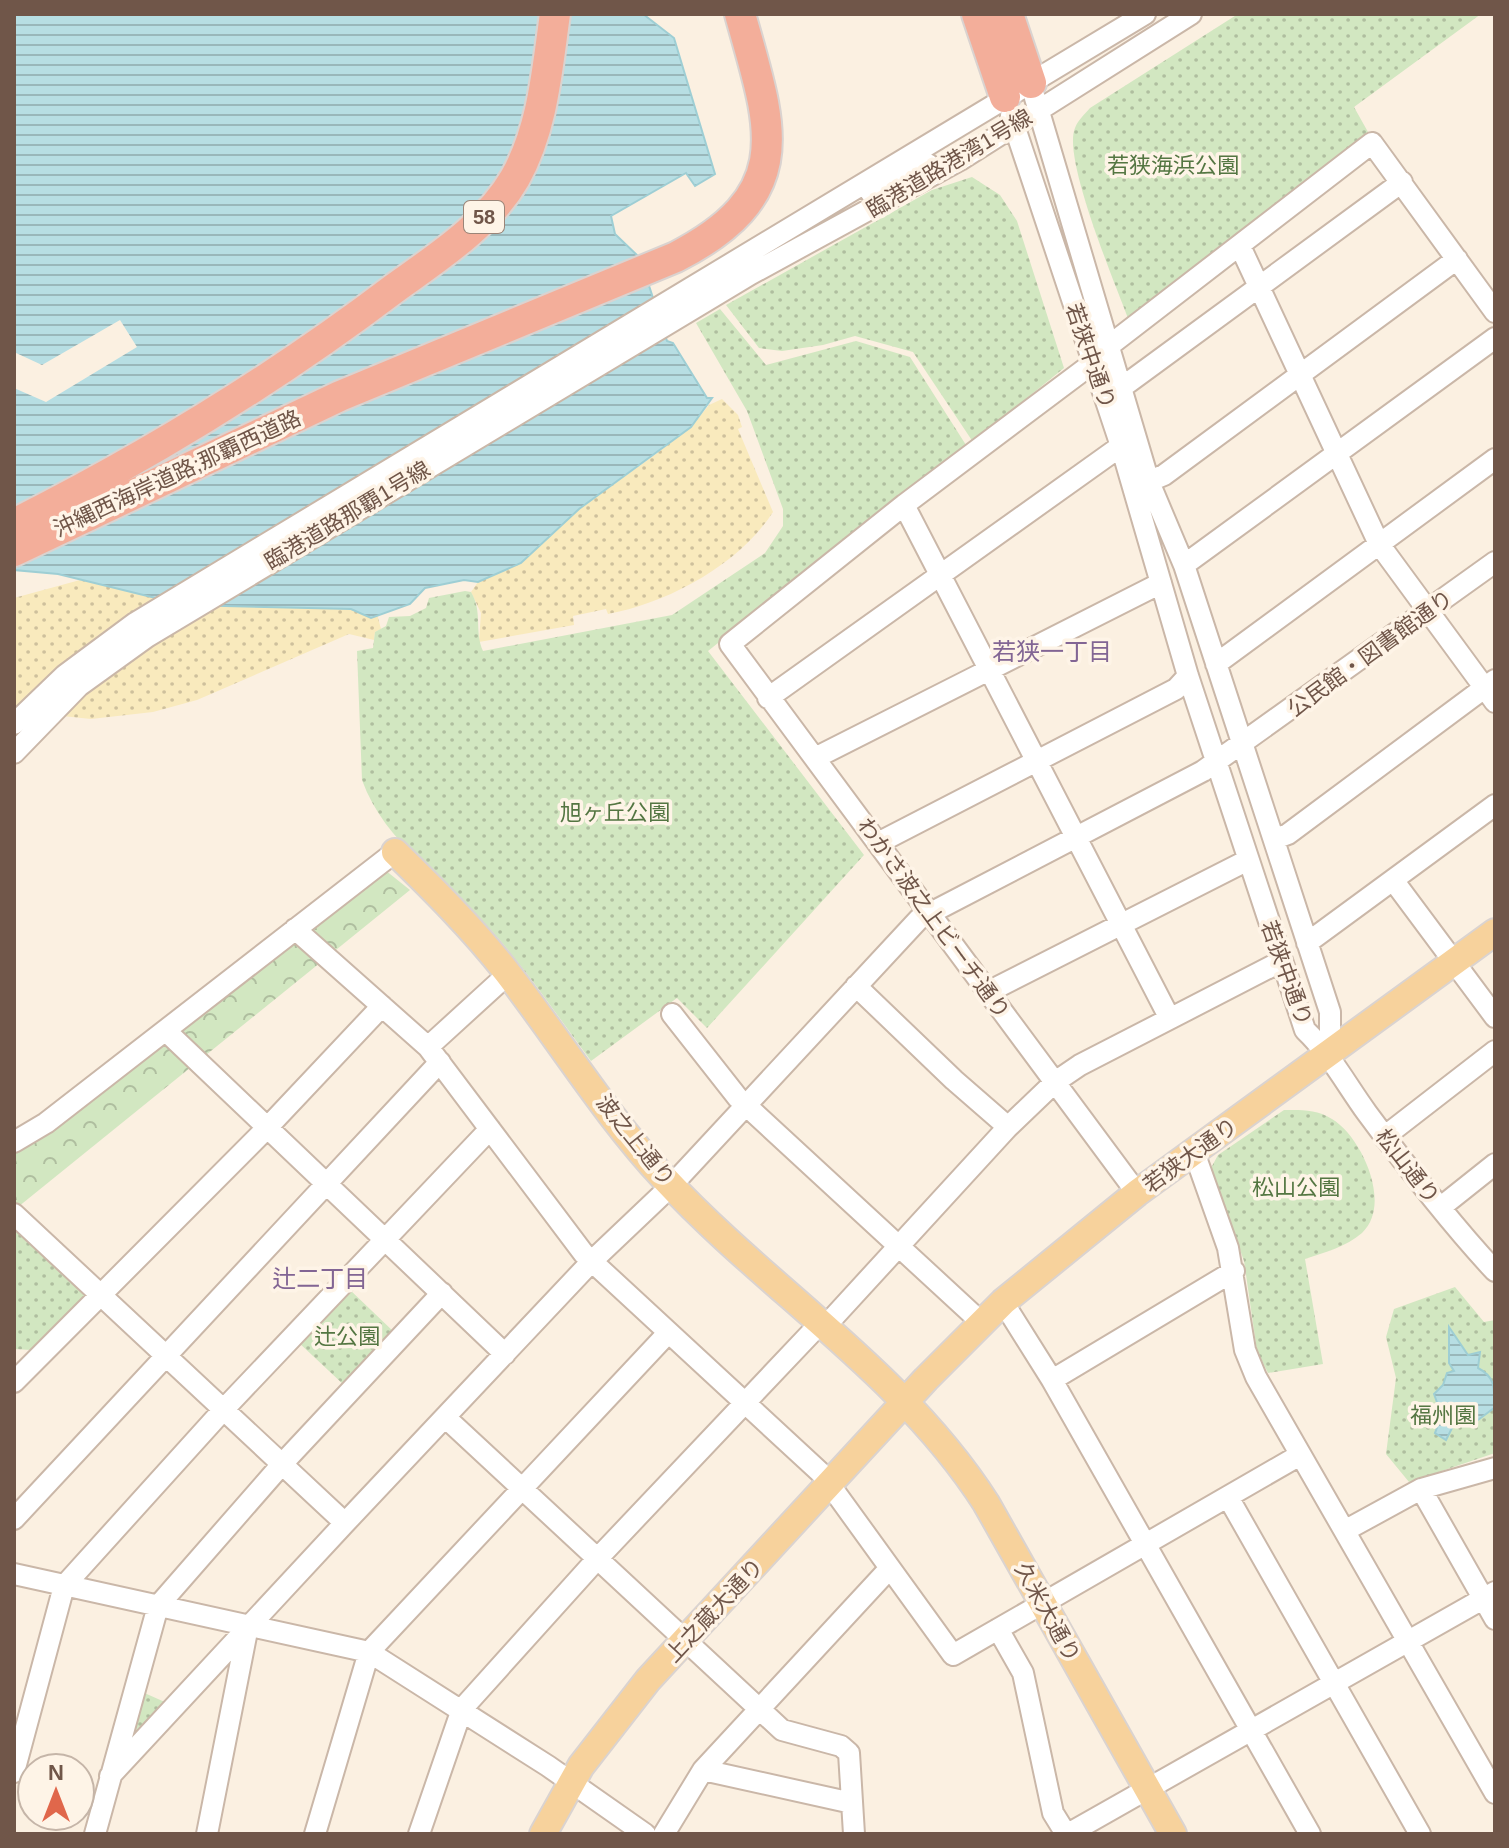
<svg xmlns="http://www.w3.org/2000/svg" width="1509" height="1848" viewBox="0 0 1509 1848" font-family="Helvetica,'Noto Sans JP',sans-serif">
<defs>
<pattern id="forest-crowns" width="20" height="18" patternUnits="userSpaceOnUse" patternTransform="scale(2)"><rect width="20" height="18" fill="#d2e7c1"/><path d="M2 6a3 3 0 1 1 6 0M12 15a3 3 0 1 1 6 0" fill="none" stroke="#afbe9f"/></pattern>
<pattern id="sand-dots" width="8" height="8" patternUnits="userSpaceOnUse" patternTransform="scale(2)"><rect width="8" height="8" fill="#f9eabd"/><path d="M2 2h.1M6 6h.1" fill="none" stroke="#cec09c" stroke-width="1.8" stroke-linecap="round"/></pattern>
<pattern id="park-dots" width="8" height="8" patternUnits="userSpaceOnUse" patternTransform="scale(2)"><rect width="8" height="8" fill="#d2e7c1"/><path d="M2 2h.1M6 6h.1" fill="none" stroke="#afbe9f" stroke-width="1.8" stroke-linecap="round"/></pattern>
<pattern id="water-rules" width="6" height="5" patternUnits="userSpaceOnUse" patternTransform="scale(2)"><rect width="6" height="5" fill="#b7dee3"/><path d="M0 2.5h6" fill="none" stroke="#99b7ba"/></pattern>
</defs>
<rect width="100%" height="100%" fill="#fbf0e1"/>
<path fill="url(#forest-crowns)" d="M 385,870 L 410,890 L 18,1207 L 14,1203 L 14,1148 Z"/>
<path fill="url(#sand-dots)" d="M 722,399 L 738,415 L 742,427 L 738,429 L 773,512 C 738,566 667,603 608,614 L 606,609 L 573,616 L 574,625 L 479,642 L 481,613 L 471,592 L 478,582 L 521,563 L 579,509 L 656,454 L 691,427 L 709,405 Z
M 80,580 L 184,605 L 351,609 L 371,618 L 377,614 L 381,629 L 375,632 L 374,640 L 349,634 L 197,700 L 153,712 L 91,719 L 14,711 L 14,598 Z"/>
<path fill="url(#park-dots)" d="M 1238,14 L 1481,14 L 1354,107 L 1368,132 L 1128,318 C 1115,283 1062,158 1075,128 C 1078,120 1085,114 1090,108 Z
M 972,177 L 1000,195 L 1017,221 L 1064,368 L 973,442 L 913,352 L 855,336 L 823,345 L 782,351 L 759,348 L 726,305 L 932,190 Z
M 720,309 L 766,365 L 856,341 L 910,357 L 966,445 L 708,651 L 864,855 L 707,1028 L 677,998 L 591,1061 C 558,1017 527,970 490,929 C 446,880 385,844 362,780 L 357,651 L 373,648 L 375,632 L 386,626 L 389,617 L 410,616 L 426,608 L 429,598 L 465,591 L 471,592 C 483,612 474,631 483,651 L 672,615 L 765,553 L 783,526 L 783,509 L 747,411 L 696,323 Z
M 1284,1110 C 1302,1110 1316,1109 1332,1119 C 1361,1136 1393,1204 1362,1233 C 1346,1247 1325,1252 1305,1259 L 1323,1364 L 1268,1373 L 1257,1351 L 1244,1261 L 1211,1168 L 1218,1155 Z
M 14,1229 L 86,1294 L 31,1350 L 14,1349 Z
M 1455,1287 L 1484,1322 L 1495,1320 L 1495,1453 L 1409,1482 L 1386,1454 L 1396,1378 L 1386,1337 L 1394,1309 Z
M 348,1288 L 395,1333 L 345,1386 L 297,1341 Z
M 140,1691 L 167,1703 L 135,1731 Z"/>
<path fill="url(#water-rules)" stroke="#9eced4" stroke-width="2" d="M 14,14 L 643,14 L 674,38 L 715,174 L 695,186 L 686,173 L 611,216 L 615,234 L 640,258 L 667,341 L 673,343 L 707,398 L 712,398 L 691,427 L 579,509 L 521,563 L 478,582 L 464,580 L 425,588 L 410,604 L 371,618 L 351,609 L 184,605 L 58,574 L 14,570 Z
M 1449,1327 L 1468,1355 L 1480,1352 L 1478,1368 C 1497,1378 1494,1390 1494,1408 L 1478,1420 L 1459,1414 L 1446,1440 L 1435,1433 C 1443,1414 1440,1411 1434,1394 L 1443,1385 L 1447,1373 L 1454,1371 L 1449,1363 Z"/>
<path fill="#fbf0e1" d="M 120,320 L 137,347 L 46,402 L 14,388 L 14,352 L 42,365 Z"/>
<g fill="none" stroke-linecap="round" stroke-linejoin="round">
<g stroke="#cab7a8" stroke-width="24">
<path id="minor" d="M 1035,98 L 1149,482 L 1184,565 L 1330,1012 L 1330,1054
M 1011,116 L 1121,446 L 1188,676 L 1305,1030 C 1331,1055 1346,1084 1367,1113 C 1407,1167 1449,1222 1495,1271
M 871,193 L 928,164
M 1240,246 L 1379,544 L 1495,702
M 1110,345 L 1372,143 L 1495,312
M 1093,363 L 904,505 L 730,644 L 1137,1193
M 1121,388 L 1402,182
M 1138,486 L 1164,475 L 1457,259
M 904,505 L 1169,1017
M 1184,565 L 1495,338
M 1216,664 L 1495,459
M 768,698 L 1121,446
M 14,724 L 65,675 L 135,623 L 1145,14
M 14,753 L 79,686 L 147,637 L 751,274 L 960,160 L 1191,14
M 815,758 L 1161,583
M 1275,839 L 1288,834 L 1495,680
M 878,843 L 1176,689 L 1188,676
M 1393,880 L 1495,1017
M 295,929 L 428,1047 L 584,1254 L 822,1474 L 953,1655 L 1300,1455
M 1307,943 L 1495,805
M 856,986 L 954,1080 L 1008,1127
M 988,992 L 1248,860
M 672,1014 L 738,1098 L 982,1323
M 166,1031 L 505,1354
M 428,1047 L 508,974
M 1384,1137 L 1495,1051
M 14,1142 L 46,1123 L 395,852
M 1194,1152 L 1228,1248 L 1245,1350 L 1256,1377 L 1495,1793
M 1441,1207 L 1495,1164
M 14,1214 L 345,1523
M 1003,1302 L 1052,1380 L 1310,1834
M 1052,1380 L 1234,1271
M 14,1382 L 266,1129 L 382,1006
M 446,1418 L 782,1730 L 841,1746 L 849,1753 L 854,1834
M 1421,1489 L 1495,1619
M 1228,1497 L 1420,1834
M 14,1519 L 440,1062
M 1346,1530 L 1421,1489 L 1495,1468
M 14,1574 L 369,1652 L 548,1766 L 645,1834
M 998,1629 L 1023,1673 L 1053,1813 L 1066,1834
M 703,1770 L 852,1803
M 14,1772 L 64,1586 L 224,1409 L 490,1129
M 110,1776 L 345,1523 L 592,1261 L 671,1186 L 919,919 L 1203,771 L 1495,562
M 95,1834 L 158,1606 L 283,1463 L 442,1293
M 207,1834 L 248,1626
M 315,1834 L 369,1652 L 668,1333
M 419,1834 L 462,1709 L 598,1558 L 812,1332 L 831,1320 L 1008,1127 L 1055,1082 L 1080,1065 L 1280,962
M 664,1834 L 703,1770 L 890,1568
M 1068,1834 L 1495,1592"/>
</g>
<g stroke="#dad3d0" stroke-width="30">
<path id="major" d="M 395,852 C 434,890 472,928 506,971 C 558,1038 606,1116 664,1178 C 768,1290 903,1373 986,1503 L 1173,1834
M 543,1834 L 581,1766 L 648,1680 L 926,1379 L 1003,1302 L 1137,1193 L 1495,932"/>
</g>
<g stroke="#dad3d0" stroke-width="34">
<path id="highway" d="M 977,14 L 1005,97
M 1008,14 L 1031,83
M 14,524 C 149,456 275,379 395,288 C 438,257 488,225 515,178 C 543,128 547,70 555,14
M 14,551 L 340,396 L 676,257 C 800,193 771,126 740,14"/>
</g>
<use href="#minor" stroke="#fff" stroke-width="20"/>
<use href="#major" stroke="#f7d29c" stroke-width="26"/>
<use href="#highway" stroke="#f3ae9a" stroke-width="30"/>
</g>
<g text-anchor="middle" stroke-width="7" stroke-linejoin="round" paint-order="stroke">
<rect fill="#fef4e7" stroke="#9b8578" stroke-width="2" x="464" y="201" width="40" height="32" rx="6"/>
<g font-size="20" font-weight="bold" fill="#705649">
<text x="484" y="224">58</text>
</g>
<g font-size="22" fill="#705649" stroke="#fef4e7">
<text transform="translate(949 163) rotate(-31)" y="8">臨港道路港湾1号線</text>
<text transform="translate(1091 356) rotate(71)" y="8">若狭中通り</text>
<text transform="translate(177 473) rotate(-25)" y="8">沖縄西海岸道路;那覇西道路</text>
<text transform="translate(347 515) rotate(-31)" y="8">臨港道路那覇1号線</text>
<text transform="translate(1370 653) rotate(-36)" y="8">公民館・図書館通り</text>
<text transform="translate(934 918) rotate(54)" y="8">わかさ波之上ビーチ通り</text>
<text transform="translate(1287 973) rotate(70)" y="8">若狭中通り</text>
<text transform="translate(636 1140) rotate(51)" y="8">波之上通り</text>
<text transform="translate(1190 1155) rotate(-36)" y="8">若狭大通り</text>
<text transform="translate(1408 1166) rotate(52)" y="8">松山通り</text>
<text transform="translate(714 1610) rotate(-47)" y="8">上之蔵大通り</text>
<text transform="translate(1048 1612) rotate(61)" y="8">久米大通り</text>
</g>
<g font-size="22" fill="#547642" stroke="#fef4e7">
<text x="1173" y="173">若狭海浜公園</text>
<text x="615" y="820">旭ヶ丘公園</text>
<text x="1296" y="1195">松山公園</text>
<text x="347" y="1344">辻公園</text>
<text x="1443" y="1423">福州園</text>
</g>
<g font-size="24" fill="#826594" stroke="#fef4e7">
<text x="1052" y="660">若狭一丁目</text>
<text x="320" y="1287">辻二丁目</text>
</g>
</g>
<rect width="1509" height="1848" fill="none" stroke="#705649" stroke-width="32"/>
<g transform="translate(56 1792)"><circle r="38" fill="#fef4e7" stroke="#c5b5a8" stroke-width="2"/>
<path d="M0-6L14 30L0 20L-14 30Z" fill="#e0674b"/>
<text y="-12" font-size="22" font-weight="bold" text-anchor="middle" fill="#705649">N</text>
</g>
</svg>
